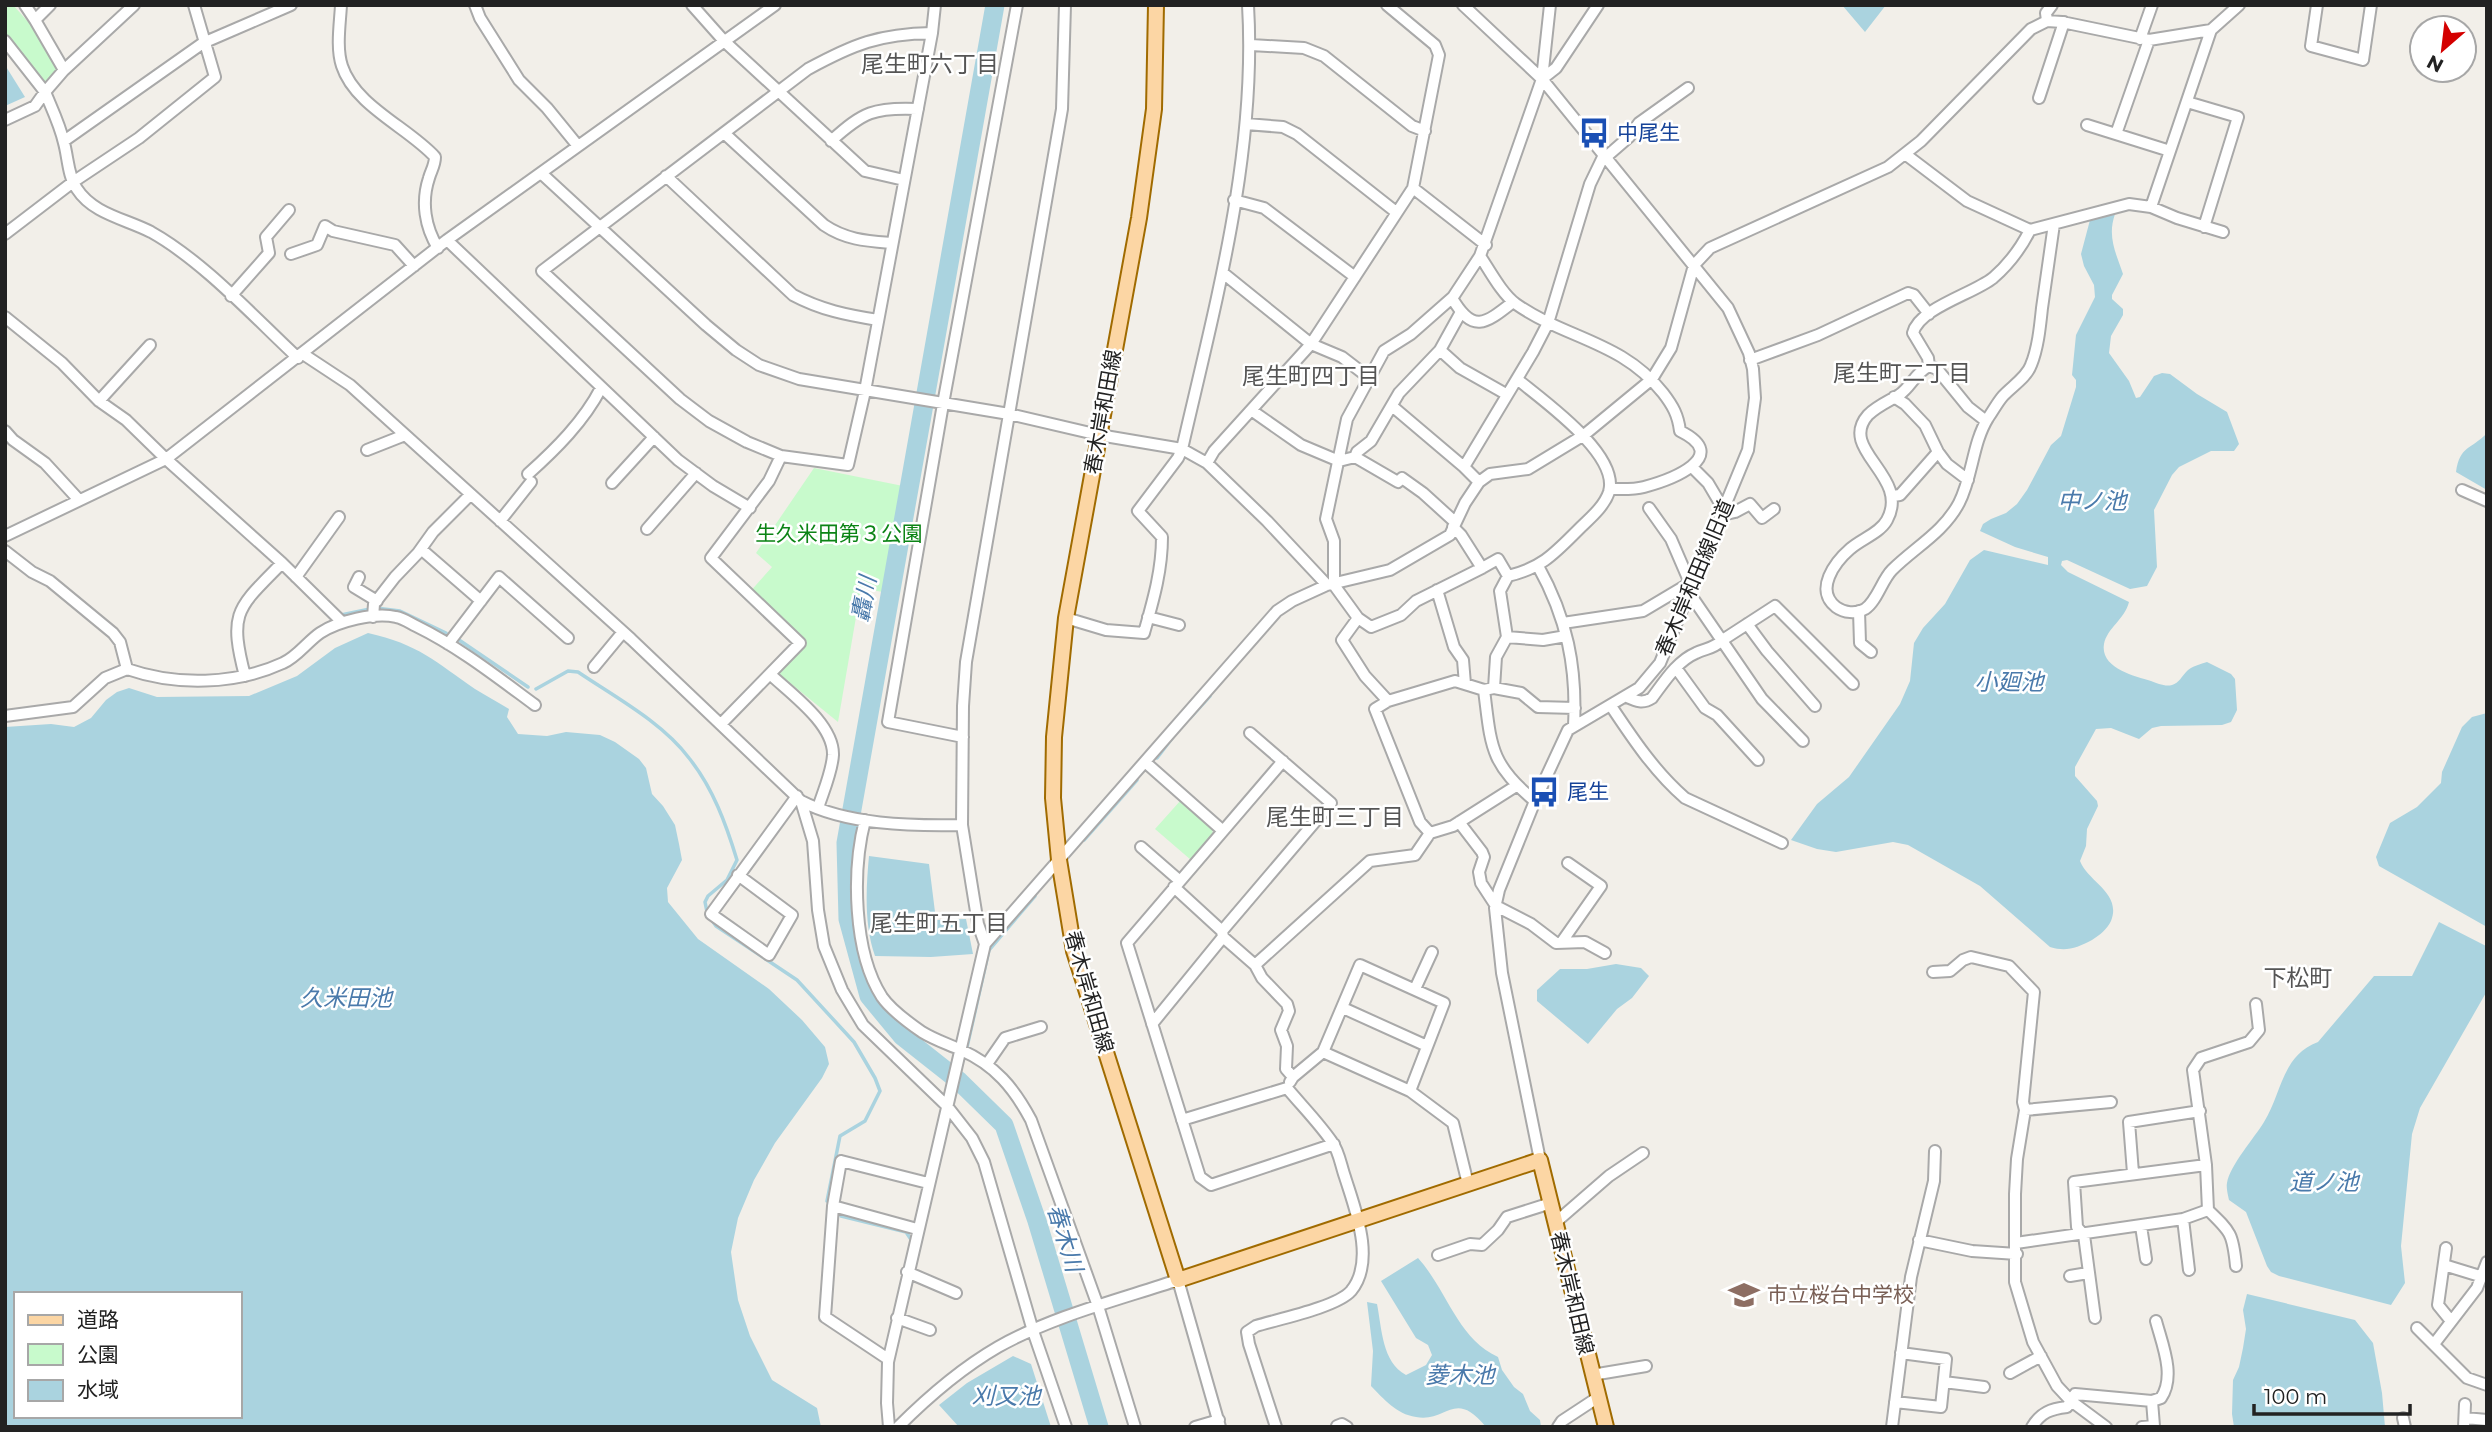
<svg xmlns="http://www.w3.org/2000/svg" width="2492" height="1432" viewBox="0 0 2492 1432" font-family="Montserrat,'Noto Sans JP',sans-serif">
<rect width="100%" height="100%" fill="#f2efe9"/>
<path fill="#c8facc" d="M 5,5 L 13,5 L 31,25 L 57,69 L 44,83 L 5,33 Z
M 814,468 L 908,487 L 888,593 L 861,588 L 838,722 L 774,670 L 805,643 L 748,594 L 772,567 L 756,553 Z
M 1181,800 L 1212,827 L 1213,835 L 1191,860 L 1155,829 Z"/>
<path fill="#aad3df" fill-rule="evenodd" d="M 1842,5 L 1886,5 L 1865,32 Z
M 5,65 L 25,97 L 5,106 Z
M 2115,214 C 2107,237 2116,253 2123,274 L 2112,295 L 2112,299 L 2123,309 L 2123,315 L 2111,336 L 2109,353 L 2129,381 L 2136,398 L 2140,397 L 2154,376 L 2162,373 L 2170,374 L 2197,394 L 2227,412 L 2239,444 L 2234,451 L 2211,451 L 2179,467 L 2172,475 L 2154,510 L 2157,567 L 2147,586 L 2130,589 L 2067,560 L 2062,561 L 2061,565 L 2068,572 L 2129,602 C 2125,619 2107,628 2104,644 C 2100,668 2134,676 2151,681 C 2157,683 2165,687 2172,685 C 2179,683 2182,676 2187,671 C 2192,666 2201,664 2207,662 L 2231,674 L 2235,679 L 2237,710 L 2231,722 L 2222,725 L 2161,726 L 2152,728 L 2139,739 L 2111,728 L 2096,729 L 2075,767 L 2075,776 L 2097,801 L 2098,806 L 2087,829 L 2086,846 L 2080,861 C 2088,882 2122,893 2111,921 C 2107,929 2100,935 2092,940 C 2077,948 2066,952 2050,947 L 1980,886 L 1908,845 L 1893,842 L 1836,852 L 1817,849 L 1791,840 L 1817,804 L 1849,777 L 1900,704 L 1910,681 L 1914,643 L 1923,628 L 1945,604 L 1970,560 L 1984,550 L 2048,565 L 2048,557 L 2015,547 L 1980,531 L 1983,524 L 1991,519 L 2006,513 L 2017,504 L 2027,490 L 2051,445 L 2061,436 L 2076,387 L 2076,380 L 2072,375 L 2076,335 L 2095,297 L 2094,285 L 2084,266 L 2081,254 L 2090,220 Z
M 2487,433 L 2487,490 L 2456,472 C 2460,445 2471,450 2487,433 Z
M 368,633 C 418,644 436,662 475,689 C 486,696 498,702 509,709 L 507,717 L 518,734 L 547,736 L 566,732 L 600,735 L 615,742 L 639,759 L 646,768 L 652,794 L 663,806 L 675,825 L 679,844 L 682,860 L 667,888 L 668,902 L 698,939 L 769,989 L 802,1020 L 825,1047 L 829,1064 L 822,1078 L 775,1143 L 754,1180 L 738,1218 L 731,1252 L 738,1300 L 750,1336 L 772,1380 L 817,1408 L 821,1427 L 5,1427 L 5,727 L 51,724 L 74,727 L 91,718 L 106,700 L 117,692 L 129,688 L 157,697 L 249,696 L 297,676 L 335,648 ZM 16,1294 L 240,1294 L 240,1416 L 16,1416 Z
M 2487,713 L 2487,927 L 2379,866 L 2376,857 L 2390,823 L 2417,807 L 2441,783 L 2442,772 L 2462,727 L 2472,717 Z
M 869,856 L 929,864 L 936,920 L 966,919 L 973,954 L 931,957 L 875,956 C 864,925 866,888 869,856 Z
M 2439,922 L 2486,946 L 2487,991 L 2420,1108 L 2412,1134 L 2401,1246 L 2405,1283 L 2391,1305 L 2279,1276 L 2271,1272 L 2267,1266 L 2246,1212 L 2229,1200 C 2228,1195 2226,1188 2227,1183 C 2230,1165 2255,1137 2264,1122 C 2282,1093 2282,1055 2318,1042 L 2374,976 L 2412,976 Z
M 1616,964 L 1641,968 L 1649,976 L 1632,998 L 1617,1009 L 1588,1044 L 1537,1001 L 1537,990 L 1560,969 L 1587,969 Z
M 1418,1258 C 1447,1290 1457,1338 1498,1357 L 1502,1370 L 1514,1387 L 1523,1394 L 1530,1411 L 1540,1420 L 1541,1427 L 1486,1427 C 1454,1388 1447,1423 1416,1417 C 1396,1414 1384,1399 1371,1386 L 1373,1351 L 1367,1302 L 1377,1304 C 1382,1329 1382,1362 1406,1375 L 1426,1365 L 1432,1355 L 1428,1345 L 1416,1338 L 1381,1281 Z
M 2247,1294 L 2355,1320 L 2373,1343 L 2382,1393 L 2385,1427 L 2234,1427 L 2232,1414 L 2233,1380 L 2239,1367 L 2243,1348 L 2246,1329 L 2243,1310 Z
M 1013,1356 L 1031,1364 L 1051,1427 L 959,1427 L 939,1405 L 967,1383 Z"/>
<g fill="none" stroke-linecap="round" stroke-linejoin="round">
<path stroke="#aad3df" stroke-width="3.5" d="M 376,608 L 400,611 L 446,633
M 341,615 L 370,609
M 459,640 L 528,687
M 536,689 L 568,671 L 578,672 C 615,697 662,722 689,758 C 713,788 726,824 737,860 L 727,880 L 708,896 L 705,902 L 707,912 L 711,919 L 716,926 L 797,980 L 854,1042 L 875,1078 L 880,1091 L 865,1121 L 840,1136 L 827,1201
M 1190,718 L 1210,696
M 1157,758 L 1173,737
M 1084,840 L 1137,780
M 967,1047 L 989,950 L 1035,896
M 841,1216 L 906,1232 L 910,1238"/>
<path stroke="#aad3df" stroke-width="19" d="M 995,5 L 846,843 L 848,919 L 869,996 L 902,1036 L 959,1081 L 1004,1125 L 1037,1221 L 1099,1427"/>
<g stroke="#a9a9a9" stroke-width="14">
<path id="minor" d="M 25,5 L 35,20
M 50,5 L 35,20 L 64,70
M 134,5 L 64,70 L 45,92 C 52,109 60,125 64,143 C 68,157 68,177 77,189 C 93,214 126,219 151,232 C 203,261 254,317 298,358
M 341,5 C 340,24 336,48 342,66 C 355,106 409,128 435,157 C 435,165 431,171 429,178 C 421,202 425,227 438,248
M 475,5 L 480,18 L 519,80 L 547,108 L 578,146
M 692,5 L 724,41 L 865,171 L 904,180
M 1463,5 L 1542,79
M 1598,5 L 1556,68 L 1542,79 L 1480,256 C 1490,271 1502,294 1516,304 C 1566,339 1622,341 1663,393 C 1673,406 1678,415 1680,431 C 1733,457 1670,480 1644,487 C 1633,490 1621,489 1610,489
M 2317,5 L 2311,46 L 2363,60 L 2371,5
M 2047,21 L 2046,13 L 2052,5
M 932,33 C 879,34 854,44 808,69 L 542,271 L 680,399 L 709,421 L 747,442 L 781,456 L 848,465 L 865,391 L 932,33 L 935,5
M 2140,39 L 2152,5
M 5,41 L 45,92 L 35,106 L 5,120
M 1251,45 L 1304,48 L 1324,56 L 1412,126 L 1425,131
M 2039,98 L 2064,22
M 2187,102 L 2238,117 L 2204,227
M 1246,124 L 1283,127 L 1297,134 L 1396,212
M 2087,125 L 2170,151
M 724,133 L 824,225 C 846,240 867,241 892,243
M 2116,134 L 2149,40
M 64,141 L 203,43 L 291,5
M 831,141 C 863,112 874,107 918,109
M 1905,154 L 1967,201 L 2030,230 L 2129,204 L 2151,207 L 2177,218 L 2223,232
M 1606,157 L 1629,137 L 1639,123 L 1688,88
M 541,173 L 706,325 L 736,350 L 759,365 L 799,379 L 1009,414 L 1099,435 L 1182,449 L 1207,463 L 1267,521 L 1327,585
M 666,176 L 793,295 C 821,310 847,315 878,320
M 1413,188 L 1486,245
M 1234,200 L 1264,208 L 1355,277
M 2151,207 L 2211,30
M 5,234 L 73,182 L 139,138 L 215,77 L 194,5
M 447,240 L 678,460 L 713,486 L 750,508
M 291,254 L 317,245 L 325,226 L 333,231 L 395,245 L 414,266
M 1223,273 L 1311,344 L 1342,357 L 1368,377
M 231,296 L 269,253 L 266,237 L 289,210
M 1452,298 C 1473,334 1485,324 1513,302
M 5,317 L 62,363 L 99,401 L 126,420 L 166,459 L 282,563 L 341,621
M 1440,350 L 1460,368 L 1506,394
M 303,354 L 350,385 L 631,639 L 801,801 L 813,841 L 818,910 L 824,946 L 842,990 L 863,1025 L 947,1106 L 972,1138 L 984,1162 L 1033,1331 L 1066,1427
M 1750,360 L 1818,335 L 1908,293 L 1914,295 L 1929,314
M 1929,366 C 1915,373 1911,387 1899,395 C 1889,401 1877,406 1868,415 C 1837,450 1911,476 1887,520 C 1880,533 1861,539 1850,549 C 1835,562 1814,590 1836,607 C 1844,613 1856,614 1865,609 C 1877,601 1882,580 1892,570 C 1915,547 1943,533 1959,503 C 1973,476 1972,444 1988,418 C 1993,411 1997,403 2003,396 C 2011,387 2027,377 2031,365 C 2038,348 2040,327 2042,308 C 2046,280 2050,252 2054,224
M 1894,397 L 1905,404 L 1925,425 L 1938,452 L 1947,464 L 1968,480
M 99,401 L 150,345
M 1392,406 L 1464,467
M 1251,410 L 1301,445 L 1339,461 L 1355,457 L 1398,482 L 1402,478 L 1423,493 L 1455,522
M 1986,421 L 1968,407 L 1937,369 L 1929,366 L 1928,358 L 1913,333 C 1919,308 1973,294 1993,278 C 2008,265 2021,248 2030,230
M 5,431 L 13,440 L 45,463 L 79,500
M 367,450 L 405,435
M 1355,457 L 1357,452 L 1371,441 L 1399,393 L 1440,350 L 1461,312
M 1207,463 L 1214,451 L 1311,344 L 1413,188 L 1439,55 L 1435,45 L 1387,5
M 1692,467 L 1708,483 L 1724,510
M 528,474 C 556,449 584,421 601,388
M 1479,482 L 1490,474 L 1528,469 L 1584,435 L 1652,379 L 1671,348 L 1694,265 L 1710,248 L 1888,167 L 1921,141 L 2031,29 L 2047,21 L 2062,22 L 2149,40 L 2211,30 L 2239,5
M 612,483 L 654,437
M 2462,490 L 2487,501
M 1893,496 L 1900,495 L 1938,452
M 1649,508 L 1671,539 L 1690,583
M 1722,515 L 1735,512 L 1750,504 L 1762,518 L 1774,509
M 500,521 L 531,482
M 1453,527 L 1461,535 L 1482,568 L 1416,601 L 1401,615 L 1371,627 L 1358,618 L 1334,585 L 1334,541 L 1326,519 L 1347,419 L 1384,351 L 1411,334 L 1453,297 L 1480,256
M 647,529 L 696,473
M 5,536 L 166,459 L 447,240 L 775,5
M 421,549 L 481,601
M 5,551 L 32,572 L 50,581 L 113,633 L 120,642 L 127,669
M 1538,566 C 1567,618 1577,667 1574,726
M 1482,568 L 1498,559 L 1508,576 C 1542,568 1555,553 1579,529 C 1589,519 1604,507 1609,492 C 1620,454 1542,400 1517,379
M 1508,576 L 1500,591 L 1507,637 L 1543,640 L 1566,636
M 296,577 L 339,517
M 359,577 L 354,587 L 377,601
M 1437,590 L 1454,647 L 1463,660 L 1465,684
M 1690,594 L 1762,699 L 1803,741
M 1859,611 L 1860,643 L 1871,652
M 373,617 L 374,604 L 395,577 L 418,553 L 433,532 L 470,495
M 1148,617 L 1179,625
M 1066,618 L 1106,630 L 1144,633 C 1153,601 1162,571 1162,537 L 1138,511 L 1178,458 L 1182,449 C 1215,305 1257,154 1248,5
M 1358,618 L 1342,640 L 1365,676 L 1388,701
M 1563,623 L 1643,611 L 1690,583 L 1694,584
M 1747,624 L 1767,651 L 1815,706
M 448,644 L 499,577 L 568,638
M 594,667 L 623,632
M 1676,668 L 1705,708 L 1717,715 L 1758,760
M 770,674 C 790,693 834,724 833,755 C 832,772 823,792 818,808
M 245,676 C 228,611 238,608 282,563
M 1494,688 L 1496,657 L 1507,637
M 1484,690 C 1491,744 1489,764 1535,801
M 1627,697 C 1636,701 1643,704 1652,698 C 1664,682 1677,661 1696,653 C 1706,648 1713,649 1721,641 L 1775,606 L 1853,684
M 1611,706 C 1633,739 1655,772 1685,798 L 1782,843
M 5,716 L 73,707 L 105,678 L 127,669 C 176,686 235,685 283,663 C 297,657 307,642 320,633 C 338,621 375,612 396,617 C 403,618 410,623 416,626 C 459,647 497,677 535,705
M 722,723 L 800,643 L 711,558 L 769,481 L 781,456
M 963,737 L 888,722 L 943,404 L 1017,5
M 1283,761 L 1127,943 L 1200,1177 L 1211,1185 L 1334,1144
M 1145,762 L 1222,830
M 801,801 C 847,825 911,826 962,825
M 865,820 C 852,870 853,952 882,997 C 891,1010 909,1023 922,1032 C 935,1040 948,1044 961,1050 C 995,1065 1014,1088 1031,1120 L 1098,1306 L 1135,1427
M 1459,822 L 1482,852 L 1484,857 L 1479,872 L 1481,883 L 1496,906 L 1531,924 L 1556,943 L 1585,942 L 1605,953
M 1430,833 L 1420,822 L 1375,709 L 1388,701 L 1455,681 L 1484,690 L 1494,688 L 1521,693 L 1538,707 L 1575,708
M 1141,847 L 1180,881
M 738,875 L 792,915 L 769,955 L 711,914 L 797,796
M 1174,887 L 1222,931 L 1331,803 L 1250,733
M 1222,931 L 1223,937 L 1255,965 L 1262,978 L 1287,1004 L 1289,1011 L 1281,1030 L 1287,1046 L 1286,1069 L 1293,1077 L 1290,1082
M 1561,943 L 1601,886 L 1568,863
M 985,944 L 978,924 L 962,825 L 963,706 L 966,662 L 1062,109 L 1065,5
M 1255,965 L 1370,861 L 1415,855 L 1430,833 L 1453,826 L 1516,786
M 1933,972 L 1950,971 L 1963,960 L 1971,957 L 2009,966 L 2034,992 L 2023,1102 L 2025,1110 L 2017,1159 L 2015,1194 L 2015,1282 L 2033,1342 L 2057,1386 L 2071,1401 L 2106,1427
M 1415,989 L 1432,952
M 1343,1008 L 1427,1046
M 1152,1024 L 1223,937
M 1323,1052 L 1360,965 L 1444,1003 L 1410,1091
M 987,1064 L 1005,1038 L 1041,1027
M 1293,1077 L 1323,1052 L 1410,1091 L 1453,1123 L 1468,1184
M 2025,1110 L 2111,1102
M 1182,1120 L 1287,1088 C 1302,1106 1319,1123 1332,1142 C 1339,1151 1341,1166 1345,1177 C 1355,1209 1376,1261 1351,1291 C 1337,1307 1279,1319 1256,1326 L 1247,1332 L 1249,1344 L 1276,1427
M 1540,1160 L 1502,973 L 1495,908 L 1499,890 L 1535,801 L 1568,730 L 1639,688 L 1660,663 L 1748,450 L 1755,398 L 1753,369 L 1749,353 L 1728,308 L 1542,79 L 1550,5
M 2133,1173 L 2129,1122 L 2200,1111
M 833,1206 L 825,1317 L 888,1359
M 2183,1219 L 2189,1270
M 1556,1222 L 1609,1176 L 1643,1153
M 2141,1226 L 2146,1259
M 917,1229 L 833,1206 L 841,1161 L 928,1183
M 1919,1240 L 1972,1251 L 2017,1254
M 2016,1243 L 2183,1219 L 2208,1210
M 2446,1248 L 2438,1305 L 2451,1321
M 1438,1255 L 1470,1244 L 1482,1245 L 1498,1230 L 1507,1217 L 1551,1203
M 2444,1265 L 2483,1277
M 2236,1266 C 2233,1234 2231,1232 2208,1210 L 2206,1165 L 2193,1070 L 2201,1058 L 2249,1042 L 2259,1030 L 2256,1004
M 907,1272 L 956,1293
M 2070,1276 L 2088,1273
M 897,1318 L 930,1330
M 2095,1318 L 2084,1235 L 2077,1227 L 2074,1182 L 2206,1165
M 2417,1328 L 2467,1378 L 2487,1385
M 2434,1344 L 2477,1288 L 2487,1262
M 2010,1373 L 2041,1356
M 1592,1375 L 1646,1366
M 1944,1382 L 1984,1387
M 2152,1401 L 2161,1398 C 2176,1376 2162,1344 2156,1321
M 1895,1402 L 1941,1407 L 1946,1359 L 1901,1353
M 2403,1418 L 2405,1427
M 2465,1418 L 2487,1420
M 1337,1426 L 1342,1424 L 1347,1427
M 889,1427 L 887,1403 L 888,1362 L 985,944 L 1277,611 L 1292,601 L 1327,585 L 1390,570 L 1450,535 L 1465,503 L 1479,482 L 1464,467 L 1533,352 L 1548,323 L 1590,184 L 1604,155
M 898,1427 C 929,1396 960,1369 998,1347 C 1053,1316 1118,1300 1178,1280 L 1220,1427
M 1195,1427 L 1219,1420
M 1558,1427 L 1562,1421 L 1597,1398
M 1892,1427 L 1911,1277 L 1934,1181 L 1935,1151
M 2032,1427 C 2041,1412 2051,1409 2067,1407 L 2075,1394 L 2152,1401 L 2154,1426 L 2142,1427
M 2464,1427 L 2465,1404"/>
</g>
<g stroke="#a06b00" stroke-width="18">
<path id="major" d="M 1156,5 L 1154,109 L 1139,218 L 1066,618 L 1054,737 L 1053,798 L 1059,860 L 1074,951 L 1178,1280 L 1540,1160 L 1606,1427"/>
</g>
<use href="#minor" stroke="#fff" stroke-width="10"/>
<use href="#major" stroke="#fcd6a4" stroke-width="14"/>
</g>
<defs>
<g id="bus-bare" transform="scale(2.415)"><path d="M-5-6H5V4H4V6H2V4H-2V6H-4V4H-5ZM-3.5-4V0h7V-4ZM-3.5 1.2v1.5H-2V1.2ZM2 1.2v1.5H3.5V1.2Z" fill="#1a4fb4" stroke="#fff" stroke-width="2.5" paint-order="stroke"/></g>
<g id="school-bare" transform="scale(2.415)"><path d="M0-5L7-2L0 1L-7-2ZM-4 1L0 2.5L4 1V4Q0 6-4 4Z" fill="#8d6e63" stroke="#fff" stroke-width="2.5" paint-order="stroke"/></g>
</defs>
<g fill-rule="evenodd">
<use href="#bus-bare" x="1594" y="133"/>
<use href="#bus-bare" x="1544" y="792"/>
<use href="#school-bare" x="1744" y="1295"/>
</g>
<g text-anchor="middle" stroke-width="5" stroke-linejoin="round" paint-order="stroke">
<g font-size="21" fill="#164399" stroke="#fff" text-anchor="start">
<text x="1617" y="140">中尾生</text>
<text x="1567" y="799">尾生</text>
</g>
<g font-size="21" fill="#222" stroke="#fff">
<text transform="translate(1103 412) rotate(-80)" y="7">春木岸和田線</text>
<text transform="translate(1695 578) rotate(-67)" y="7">春木岸和田線旧道</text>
<text transform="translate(1089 992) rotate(74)" y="7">春木岸和田線</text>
<text transform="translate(1572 1293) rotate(77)" y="7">春木岸和田線</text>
</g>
<g font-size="21" fill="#0c8416" stroke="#fff">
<text x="839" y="541">生久米田第３公園</text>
</g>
<g font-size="21" fill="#785e54" stroke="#fff" text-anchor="start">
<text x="1767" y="1302">市立桜台中学校</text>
</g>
<g font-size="23" fill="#555" stroke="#fff">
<text x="930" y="72">尾生町六丁目</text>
<text x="1902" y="381">尾生町二丁目</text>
<text x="1311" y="384">尾生町四丁目</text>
<text x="1335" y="825">尾生町三丁目</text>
<text x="939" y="931">尾生町五丁目</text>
<text x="2298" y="986">下松町</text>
</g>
<g font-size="23" font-style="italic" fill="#4a7aab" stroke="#fff">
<text x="2092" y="509">中ノ池</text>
<text transform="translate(864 599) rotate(-80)" y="8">轟川</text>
<text x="2009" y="690">小廻池</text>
<text x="346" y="1006">久米田池</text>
<text x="2324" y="1190">道ノ池</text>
<text transform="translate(1065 1238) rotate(73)" y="8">春木川</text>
<text x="1460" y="1383">菱木池</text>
<text x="1006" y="1404">刈又池</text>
</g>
</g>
<rect width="2492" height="1432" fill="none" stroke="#222222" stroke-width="14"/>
<rect x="14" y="1292" width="228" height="126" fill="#ffffff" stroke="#a7a7a7" stroke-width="2"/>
<rect x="28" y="1315" width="35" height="10" fill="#fcd6a4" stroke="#a7a7a7" stroke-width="2"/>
<text x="77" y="1327" font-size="21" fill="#222222">道路</text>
<rect x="28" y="1344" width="35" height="21" fill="#c8facc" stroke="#a7a7a7" stroke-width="2"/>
<text x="77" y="1362" font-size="21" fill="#222222">公園</text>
<rect x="28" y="1380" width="35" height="21" fill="#aad3df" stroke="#a7a7a7" stroke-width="2"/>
<text x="77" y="1397" font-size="21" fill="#222222">水域</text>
<g transform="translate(2443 49) rotate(208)"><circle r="33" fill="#ffffff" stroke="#a7a7a7" stroke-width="2"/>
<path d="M0-5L12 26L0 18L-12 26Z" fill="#d40000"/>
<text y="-10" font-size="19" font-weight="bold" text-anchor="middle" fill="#222222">N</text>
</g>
<path d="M2254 1404v10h156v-10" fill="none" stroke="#222222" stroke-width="3.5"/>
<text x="2264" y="1404" font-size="21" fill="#222222" stroke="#ffffff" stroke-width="5" paint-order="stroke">100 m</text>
</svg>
